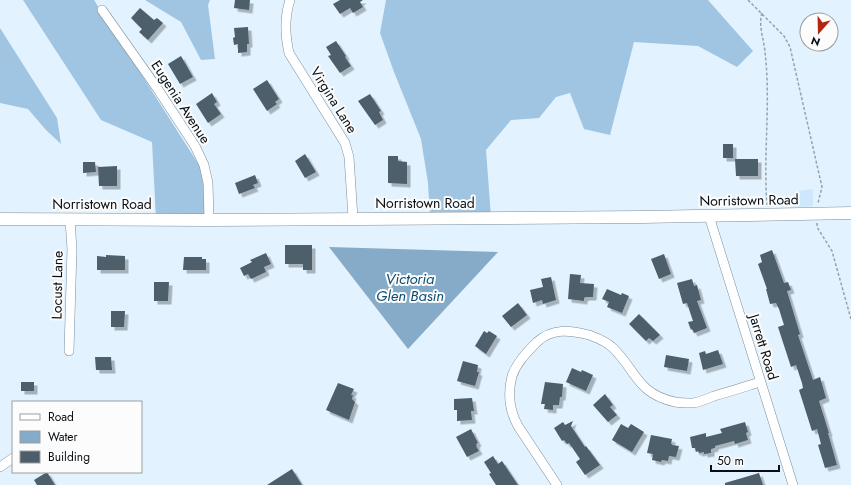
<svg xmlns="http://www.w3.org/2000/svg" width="851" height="485" viewBox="0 0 851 485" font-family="Jost,sans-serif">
<defs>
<filter id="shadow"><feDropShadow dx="3.5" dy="3.5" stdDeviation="0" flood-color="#0004"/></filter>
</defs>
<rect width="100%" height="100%" fill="#e2f2fe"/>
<path fill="#cee7fc" d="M 813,189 L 813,206 L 795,207 L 793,192 Z"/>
<path fill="#9fc5e2" d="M 23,0 L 94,0 L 206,176 L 205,219 L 156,219 L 152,142 L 101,120 Z
M 145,0 L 210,0 L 208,5 L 215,59 L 201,60 L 181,22 Z
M 386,0 L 708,0 L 753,51 L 737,67 L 698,46 L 634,42 L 610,135 L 584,129 L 570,93 L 556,97 L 539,118 L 511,120 L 486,150 L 491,217 L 430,218 L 428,183 L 421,139 L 394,72 L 380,33 Z
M 0,28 L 57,118 L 61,144 L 46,130 L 28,109 L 0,103 Z"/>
<path fill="#86abc8" d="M 329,247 L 498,252 L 408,349 Z"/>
<path fill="#4d5e6a" filter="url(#shadow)" d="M 235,0 L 250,0 L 249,10 L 234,8 Z
M 340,0 L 363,0 L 360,2 L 363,7 L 353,13 L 350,8 L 340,14 L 333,4 Z
M 140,8 L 154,20 L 157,18 L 163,23 L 148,40 L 139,32 L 142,29 L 131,18 Z
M 248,27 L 249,44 L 247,44 L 247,52 L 238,53 L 238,44 L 234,45 L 233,38 L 235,37 L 234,28 Z
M 336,41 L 346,56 L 345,57 L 351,66 L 340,73 L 328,56 L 331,55 L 326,47 Z
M 181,56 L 193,77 L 180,84 L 168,64 Z
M 267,80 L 279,99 L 275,102 L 277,104 L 267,111 L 253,89 Z
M 212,93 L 217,102 L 214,104 L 221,114 L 208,123 L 196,104 Z
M 370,94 L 381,111 L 379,112 L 383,120 L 375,125 L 358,101 Z
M 723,144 L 733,144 L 733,158 L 723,158 Z
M 305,154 L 316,172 L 305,178 L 295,161 Z
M 388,156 L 398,156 L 398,161 L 407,162 L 407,184 L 388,183 Z
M 735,159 L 758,159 L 758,176 L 736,176 Z
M 83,162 L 95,162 L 96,172 L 83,173 Z
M 117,166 L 117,186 L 99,186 L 98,167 Z
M 255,175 L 258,183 L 253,185 L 255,188 L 239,194 L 235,183 Z
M 285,245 L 312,245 L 312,270 L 303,270 L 303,264 L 285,264 Z
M 772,250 L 784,283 L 788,282 L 791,290 L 787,291 L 800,334 L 798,335 L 813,380 L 820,377 L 826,398 L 819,401 L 829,433 L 828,433 L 837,465 L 825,468 L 818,445 L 821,444 L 817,429 L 812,431 L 799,390 L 803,388 L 802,383 L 796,365 L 791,367 L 778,327 L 784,325 L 779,309 L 776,303 L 770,304 L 766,289 L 767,289 L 758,264 L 762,262 L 760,255 Z
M 266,253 L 271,264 L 264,267 L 266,272 L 251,279 L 248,274 L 244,276 L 240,268 L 252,262 L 250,260 Z
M 664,254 L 671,274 L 659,279 L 651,259 Z
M 106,255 L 125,256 L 125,270 L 97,270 L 97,256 L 106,257 Z
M 184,257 L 202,257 L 202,259 L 206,259 L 206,270 L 183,270 Z
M 570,274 L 581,275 L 580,283 L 594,284 L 593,297 L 586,297 L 584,298 L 584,301 L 568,299 Z
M 551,277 L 556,300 L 543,304 L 542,300 L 533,303 L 530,290 L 543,287 L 541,279 Z
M 692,279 L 694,286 L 697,285 L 701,300 L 697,301 L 707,328 L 694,333 L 692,329 L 691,330 L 688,322 L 693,321 L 687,303 L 683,304 L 677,283 Z
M 154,282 L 169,282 L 168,301 L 154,301 Z
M 607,289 L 621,295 L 622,293 L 629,296 L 622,313 L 607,307 L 609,302 L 602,299 Z
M 518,303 L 527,315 L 511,327 L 502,316 Z
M 111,311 L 125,311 L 124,327 L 111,327 Z
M 639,314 L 660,335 L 653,341 L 649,338 L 646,341 L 629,324 Z
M 484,331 L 487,333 L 489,331 L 497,336 L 486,354 L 475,346 Z
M 718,350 L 723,364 L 703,370 L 699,353 L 705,351 L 706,354 Z
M 666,355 L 689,359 L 687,371 L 664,367 Z
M 95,357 L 111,357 L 112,370 L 96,370 Z
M 463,361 L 478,365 L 477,372 L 479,372 L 475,386 L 457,381 Z
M 572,368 L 581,372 L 582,370 L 593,375 L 586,391 L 566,382 Z
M 21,382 L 34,382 L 34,391 L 21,391 Z
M 545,382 L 563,384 L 562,397 L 560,397 L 559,405 L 553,405 L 553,410 L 544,409 L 545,404 L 541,404 Z
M 338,383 L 354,389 L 351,395 L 353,395 L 352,399 L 355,402 L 349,420 L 326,410 Z
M 605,394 L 613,405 L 610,407 L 617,415 L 608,422 L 593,405 Z
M 472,398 L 474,411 L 471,411 L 472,420 L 457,421 L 457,410 L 454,410 L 454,399 Z
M 573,421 L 571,426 L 585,447 L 586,446 L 600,465 L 585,475 L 576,462 L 580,459 L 569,443 L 567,444 L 564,440 L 562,441 L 554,428 L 563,422 L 565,425 Z
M 745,422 L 748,432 L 746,433 L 748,440 L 735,444 L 734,441 L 715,446 L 715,448 L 711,449 L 711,453 L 704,454 L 704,452 L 699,453 L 698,451 L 696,452 L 695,448 L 692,448 L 690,437 L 706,433 L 706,437 L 722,433 L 720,429 Z
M 621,424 L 628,428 L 631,424 L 644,432 L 632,452 L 612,440 Z
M 471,429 L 478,443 L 476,444 L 477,446 L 476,446 L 479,451 L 467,457 L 456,437 Z
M 651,435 L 672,439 L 671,444 L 672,444 L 672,445 L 679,446 L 676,457 L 669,456 L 668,461 L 662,460 L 661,462 L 652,460 L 653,454 L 647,453 Z
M 493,456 L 498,464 L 502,461 L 518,485 L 496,485 L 489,474 L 491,473 L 484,462 Z
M 292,469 L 302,485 L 267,485 Z
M 47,472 L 55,485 L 37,485 L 34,480 Z
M 759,473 L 763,485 L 725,485 L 725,483 Z"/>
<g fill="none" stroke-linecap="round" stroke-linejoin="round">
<g stroke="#7c8e9b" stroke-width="10">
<path id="street" d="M 290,0 C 284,18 285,35 289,53 L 345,143 L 349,157 L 353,218
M 102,10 L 157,88 L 195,146 L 204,165 L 208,183 L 209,220
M 709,216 L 793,485
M 69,351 L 72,249 L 70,220
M 0,467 L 13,458
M 557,485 L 518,426 C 509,410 508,392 512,376 C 517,362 527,352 537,342 C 552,328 570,330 589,335 C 597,338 606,341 613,348 C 636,370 637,394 675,402 C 681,403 688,403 693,403 C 700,402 707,399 714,396 C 729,392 744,387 760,382"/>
</g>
<g stroke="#7c8e9b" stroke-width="13">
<path id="secondary" d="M 0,219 L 209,220 L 642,217 L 851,213"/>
</g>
<path stroke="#96a2ac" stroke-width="1.5" stroke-dasharray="3 2" stroke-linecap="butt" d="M 748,0 L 784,36 L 790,47 L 822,187 L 818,203
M 762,13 C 758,25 764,40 765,52 C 771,103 763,154 767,205
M 817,223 L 817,227 L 832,251 L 851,319"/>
<use href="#street" stroke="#fff" stroke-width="9"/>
<use href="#secondary" stroke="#fff" stroke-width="12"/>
</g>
<g text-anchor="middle" stroke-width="4" stroke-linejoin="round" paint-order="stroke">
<g font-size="14" fill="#080e13" stroke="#fcfcfc">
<text transform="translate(334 100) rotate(58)" y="5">Virgina Lane</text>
<text transform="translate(181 102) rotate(57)" y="5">Eugenia Avenue</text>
<text transform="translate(749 200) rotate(-1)" y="5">Norristown Road</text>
<text x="425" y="208">Norristown Road</text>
<text x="102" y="209">Norristown Road</text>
<text transform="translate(57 285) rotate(-89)" y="5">Locust Lane</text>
<text transform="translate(764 347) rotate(73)" y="5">Jarrett Road</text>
</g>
<g font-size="15" font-style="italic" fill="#0d4d73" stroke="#fcfcfc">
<text x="410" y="284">Victoria<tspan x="410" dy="17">Glen Basin</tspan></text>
</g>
</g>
<rect x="12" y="401" width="130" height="72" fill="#fcfcfc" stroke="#9a9d9f"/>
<rect x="20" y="414" width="20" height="6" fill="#ffffff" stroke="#9a9d9f"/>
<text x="48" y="421" font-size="12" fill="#080e13">Road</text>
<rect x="20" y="431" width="20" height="12" fill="#86abc8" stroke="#9a9d9f"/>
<text x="48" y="441" font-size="12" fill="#080e13">Water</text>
<rect x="20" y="451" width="20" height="12" fill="#4d5e6a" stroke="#9a9d9f"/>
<text x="48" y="461" font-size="12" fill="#080e13">Building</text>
<g transform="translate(819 32) rotate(200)"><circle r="19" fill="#fcfcfc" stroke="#9a9d9f"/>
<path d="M0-3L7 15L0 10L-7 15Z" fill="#b2250e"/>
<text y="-6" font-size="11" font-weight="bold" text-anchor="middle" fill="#080e13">N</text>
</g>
<path d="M711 465v6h68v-6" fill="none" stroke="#080e13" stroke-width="2"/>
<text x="717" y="465" font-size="12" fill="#080e13" stroke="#fcfcfc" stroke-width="3" paint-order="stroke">50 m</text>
</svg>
